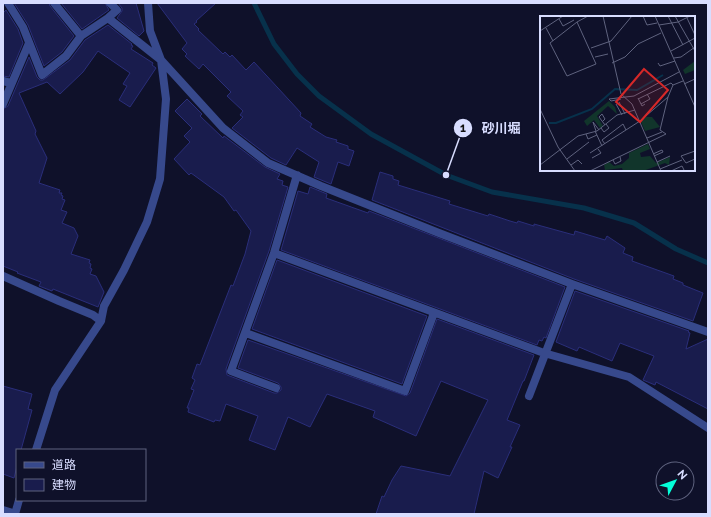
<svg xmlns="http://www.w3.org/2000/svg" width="711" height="517" viewBox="0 0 711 517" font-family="Raleway,'Noto Sans JP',sans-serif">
<rect width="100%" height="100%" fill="#0f112a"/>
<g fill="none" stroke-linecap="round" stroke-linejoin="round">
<path stroke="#07314b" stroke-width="5" d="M 254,3 L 274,44 L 297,74 L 319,96 L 371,134 L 446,175 L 492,192 L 584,208 L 634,223 L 676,249 L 708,263"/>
</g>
<path fill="#191c4d" stroke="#2a2e7a" d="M 14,3 L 49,3 L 50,6 L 74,36 L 62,52 L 44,66 L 28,25 Z
M 61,3 L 105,3 L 109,10 L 82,29 Z
M 118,3 L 136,3 L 144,31 L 139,36 L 117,18 L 122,11 L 122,8 Z
M 157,3 L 216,3 L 196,21 L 197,22 L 194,24 L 199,29 L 198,30 L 223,54 L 225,52 L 230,57 L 232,55 L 246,70 L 254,62 L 301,113 L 300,116 L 312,124 L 310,127 L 326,137 L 337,140 L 336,142 L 348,146 L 348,149 L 354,151 L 349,166 L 338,162 L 331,184 L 314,177 L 319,162 L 297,148 L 286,165 L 271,158 L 232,128 L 243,117 L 240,115 L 243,111 L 227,96 L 231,92 L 203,64 L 199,69 L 185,56 L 187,54 L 182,49 L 187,43 Z
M 6,10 L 18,29 L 23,43 L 9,77 L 3,76 L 3,13 Z
M 108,25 L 132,44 L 131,45 L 133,46 L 131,49 L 153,63 L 152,65 L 156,68 L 130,107 L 119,100 L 127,86 L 123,84 L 130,73 L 98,51 L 83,72 L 60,94 L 47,82 L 19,93 L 36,131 L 35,134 L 47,158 L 39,183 L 60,190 L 59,193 L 62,193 L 61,195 L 63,196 L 62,199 L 65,200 L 61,210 L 67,212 L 62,223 L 74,228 L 78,236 L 71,254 L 90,260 L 89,263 L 91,264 L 90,268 L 92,269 L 90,274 L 96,276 L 104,292 L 98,307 L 53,289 L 52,291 L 39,286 L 41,282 L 17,273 L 18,272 L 3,266 L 3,109 L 8,106 L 29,57 L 37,77 L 40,80 L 43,80 L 70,60 L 85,40 Z
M 187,99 L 202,114 L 200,116 L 223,138 L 224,136 L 265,167 L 280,174 L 277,179 L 283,181 L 282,185 L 288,187 L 269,251 L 226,369 L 227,375 L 274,393 L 277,393 L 281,390 L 281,387 L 278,383 L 238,368 L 248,340 L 406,396 L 410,393 L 437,319 L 534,355 L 524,381 L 523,381 L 507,420 L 520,425 L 510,447 L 512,447 L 498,478 L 484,471 L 474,514 L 376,514 L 382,496 L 384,497 L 392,480 L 401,466 L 450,476 L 488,400 L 441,381 L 416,436 L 373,417 L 375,411 L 327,394 L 310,427 L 288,417 L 275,450 L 249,440 L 258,416 L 226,404 L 220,421 L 215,420 L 214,422 L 188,412 L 189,408 L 187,408 L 194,390 L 191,389 L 195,380 L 192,378 L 197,364 L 200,365 L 231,285 L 233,286 L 245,254 L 251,231 L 236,210 L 234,211 L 224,197 L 191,173 L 189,175 L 174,159 L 190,142 L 184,136 L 192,128 L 175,111 Z
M 380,172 L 393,176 L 393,179 L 399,181 L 398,185 L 450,201 L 449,204 L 488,216 L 489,214 L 510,221 L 517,223 L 518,221 L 534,226 L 534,224 L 574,235 L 575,231 L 605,240 L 607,236 L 625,248 L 623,253 L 633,257 L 632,261 L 674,276 L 673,279 L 683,283 L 683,285 L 703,293 L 693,321 L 574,279 L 372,200 Z
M 310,187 L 327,194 L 326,198 L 368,213 L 369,211 L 565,287 L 546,338 L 544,337 L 542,341 L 539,340 L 537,345 L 281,250 L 298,191 L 308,194 Z
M 277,260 L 427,316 L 402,384 L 252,329 Z
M 575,291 L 689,331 L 688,332 L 690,333 L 686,349 L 708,339 L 708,409 L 656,382 L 655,385 L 643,380 L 654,356 L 620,343 L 612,361 L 579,347 L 577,351 L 556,342 Z
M 3,386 L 32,394 L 28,409 L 32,410 L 21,450 L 17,450 L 17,466 L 14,478 L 3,474 Z"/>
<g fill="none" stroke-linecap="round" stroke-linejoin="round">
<path stroke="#37498c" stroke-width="8" d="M 8,3 L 23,27 L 42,75 L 66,56 L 81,36 L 108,18
M 54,3 L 81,36
M 110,3 L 117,10 L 108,18 L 161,60 L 223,128 L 268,163 L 321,186 L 439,233 L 572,284 L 708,332
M 3,81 L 11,83
M 3,104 L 29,43
M 274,253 L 544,353 L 629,377 L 708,428
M 3,276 L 59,301 L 93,315 L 101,321
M 246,333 L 405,391 L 434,313
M 276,388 L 231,371 L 274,253 L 297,175
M 529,396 L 572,284
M 36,450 L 55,390 L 101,321 L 104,306 L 124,270 L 147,222 L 160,179 L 166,99 L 161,60 L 150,31 L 148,3
M 3,510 L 16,514
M 15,514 L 19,500"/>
</g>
<g transform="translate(540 16)">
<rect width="155" height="155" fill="#0f112a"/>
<path d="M 155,45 L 155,54 L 145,58 L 143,54 ZM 69,85 L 75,91 L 77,98 L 68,90 L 57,100 L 63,110 L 60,112 L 54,104 L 47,110 L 44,105 ZM 106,101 L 112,101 L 120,111 L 105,115 L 101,106 ZM 108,128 L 110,133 L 100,137 L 101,141 L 110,140 L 116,147 L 130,141 L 129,149 L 125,147 L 103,155 L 83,155 L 82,152 L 65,154 L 64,149 L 69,146 L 74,150 L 82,148 L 89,142 L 89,137 Z" fill="#11352b"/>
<path fill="none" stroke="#07314b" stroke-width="2" d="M 9,107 L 16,107 L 52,93 L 75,73 L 97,74 L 123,59"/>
<path fill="none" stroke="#5f637f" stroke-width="1" d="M 63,0 L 81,78 L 92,88 L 121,155M 103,0 L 107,9 L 117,7M 115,0 L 155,91M 128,0 L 143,29M 135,0 L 155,35M 147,2 L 155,19M 19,3 L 23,10 L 34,4M 37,6 L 56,48 L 27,60 L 10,27 L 37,6 L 48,0M 119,9 L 138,6 L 150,0M 6,12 L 13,25M 0,15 L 23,0M 51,32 L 71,25 L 92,0M 131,35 L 155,22M 55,41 L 68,38M 134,42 L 141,41 L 155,31M 72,47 L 85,41 L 98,28 L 121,17M 118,47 L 120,50 L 135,45M 144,68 L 155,63M 98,82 L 102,90 L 105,88M 81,83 L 71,85 L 69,83 L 94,80 L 139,56M 98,83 L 131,67 L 133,69M 79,86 L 85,98M 76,88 L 82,99M 101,88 L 110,83 L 107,78M 0,93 L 18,131 L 35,155M 63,105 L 65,103 L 62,98 L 59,101 L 65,109M 61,112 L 64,116 L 69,112 L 66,108M 55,115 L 62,130M 56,115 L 53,106 L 59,114M 46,118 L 48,123 L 57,119M 107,122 L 122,116M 65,128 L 62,124 L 83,108 L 86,114M 155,135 L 141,140 L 146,147 L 155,143M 50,137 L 100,105 L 128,81 L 133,69 L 143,65M 113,138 L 122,134 L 123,136 L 114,140M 52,142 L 61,137 L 58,133M 27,143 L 49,126M 73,144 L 75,148 L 81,145 L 80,141M 117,146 L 130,140M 0,149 L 38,120 L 57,115 L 77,99 L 95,94M 31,149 L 38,144 L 42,148M 120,153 L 142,144M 50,155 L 126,118 L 120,114 L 128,81M 131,155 L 142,150 L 144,154 L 142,155"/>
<path fill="#d62828" fill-opacity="0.15" stroke="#d62828" stroke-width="2" d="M 104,53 L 128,74 L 100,106 L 76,86 Z"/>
<rect width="155" height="155" fill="none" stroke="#d8ddff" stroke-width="2"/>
</g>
<path fill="none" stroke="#d8ddff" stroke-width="1.5" d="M446 175L463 128"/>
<g fill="#d8ddff" stroke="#0f112a" stroke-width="1.5">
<circle cx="446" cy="175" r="4"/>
<circle cx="463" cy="128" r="10"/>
</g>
<g font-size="12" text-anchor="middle" font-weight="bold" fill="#111">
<text x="463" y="132">1</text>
</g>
<g font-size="13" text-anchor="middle" font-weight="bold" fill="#d8ddff" stroke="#0f112a" stroke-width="3.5" stroke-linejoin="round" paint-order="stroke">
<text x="501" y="133">砂川堀</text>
</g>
<rect width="711" height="517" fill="none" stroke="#d8ddff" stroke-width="8"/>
<rect x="16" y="449" width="130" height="52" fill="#0f112a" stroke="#5f637f"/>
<rect x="24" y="462" width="20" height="6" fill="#37498c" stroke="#5f637f"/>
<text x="52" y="469" font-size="12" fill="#d8ddff">道路</text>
<rect x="24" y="479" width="20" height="12" fill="#191c4d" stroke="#5f637f"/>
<text x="52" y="489" font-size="12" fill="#d8ddff">建物</text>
<g transform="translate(675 481) rotate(49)"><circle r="19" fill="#0f112a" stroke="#5f637f"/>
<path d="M0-3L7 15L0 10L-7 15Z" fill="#04ffd9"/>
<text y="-6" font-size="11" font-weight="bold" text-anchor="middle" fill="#d8ddff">N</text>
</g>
</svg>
